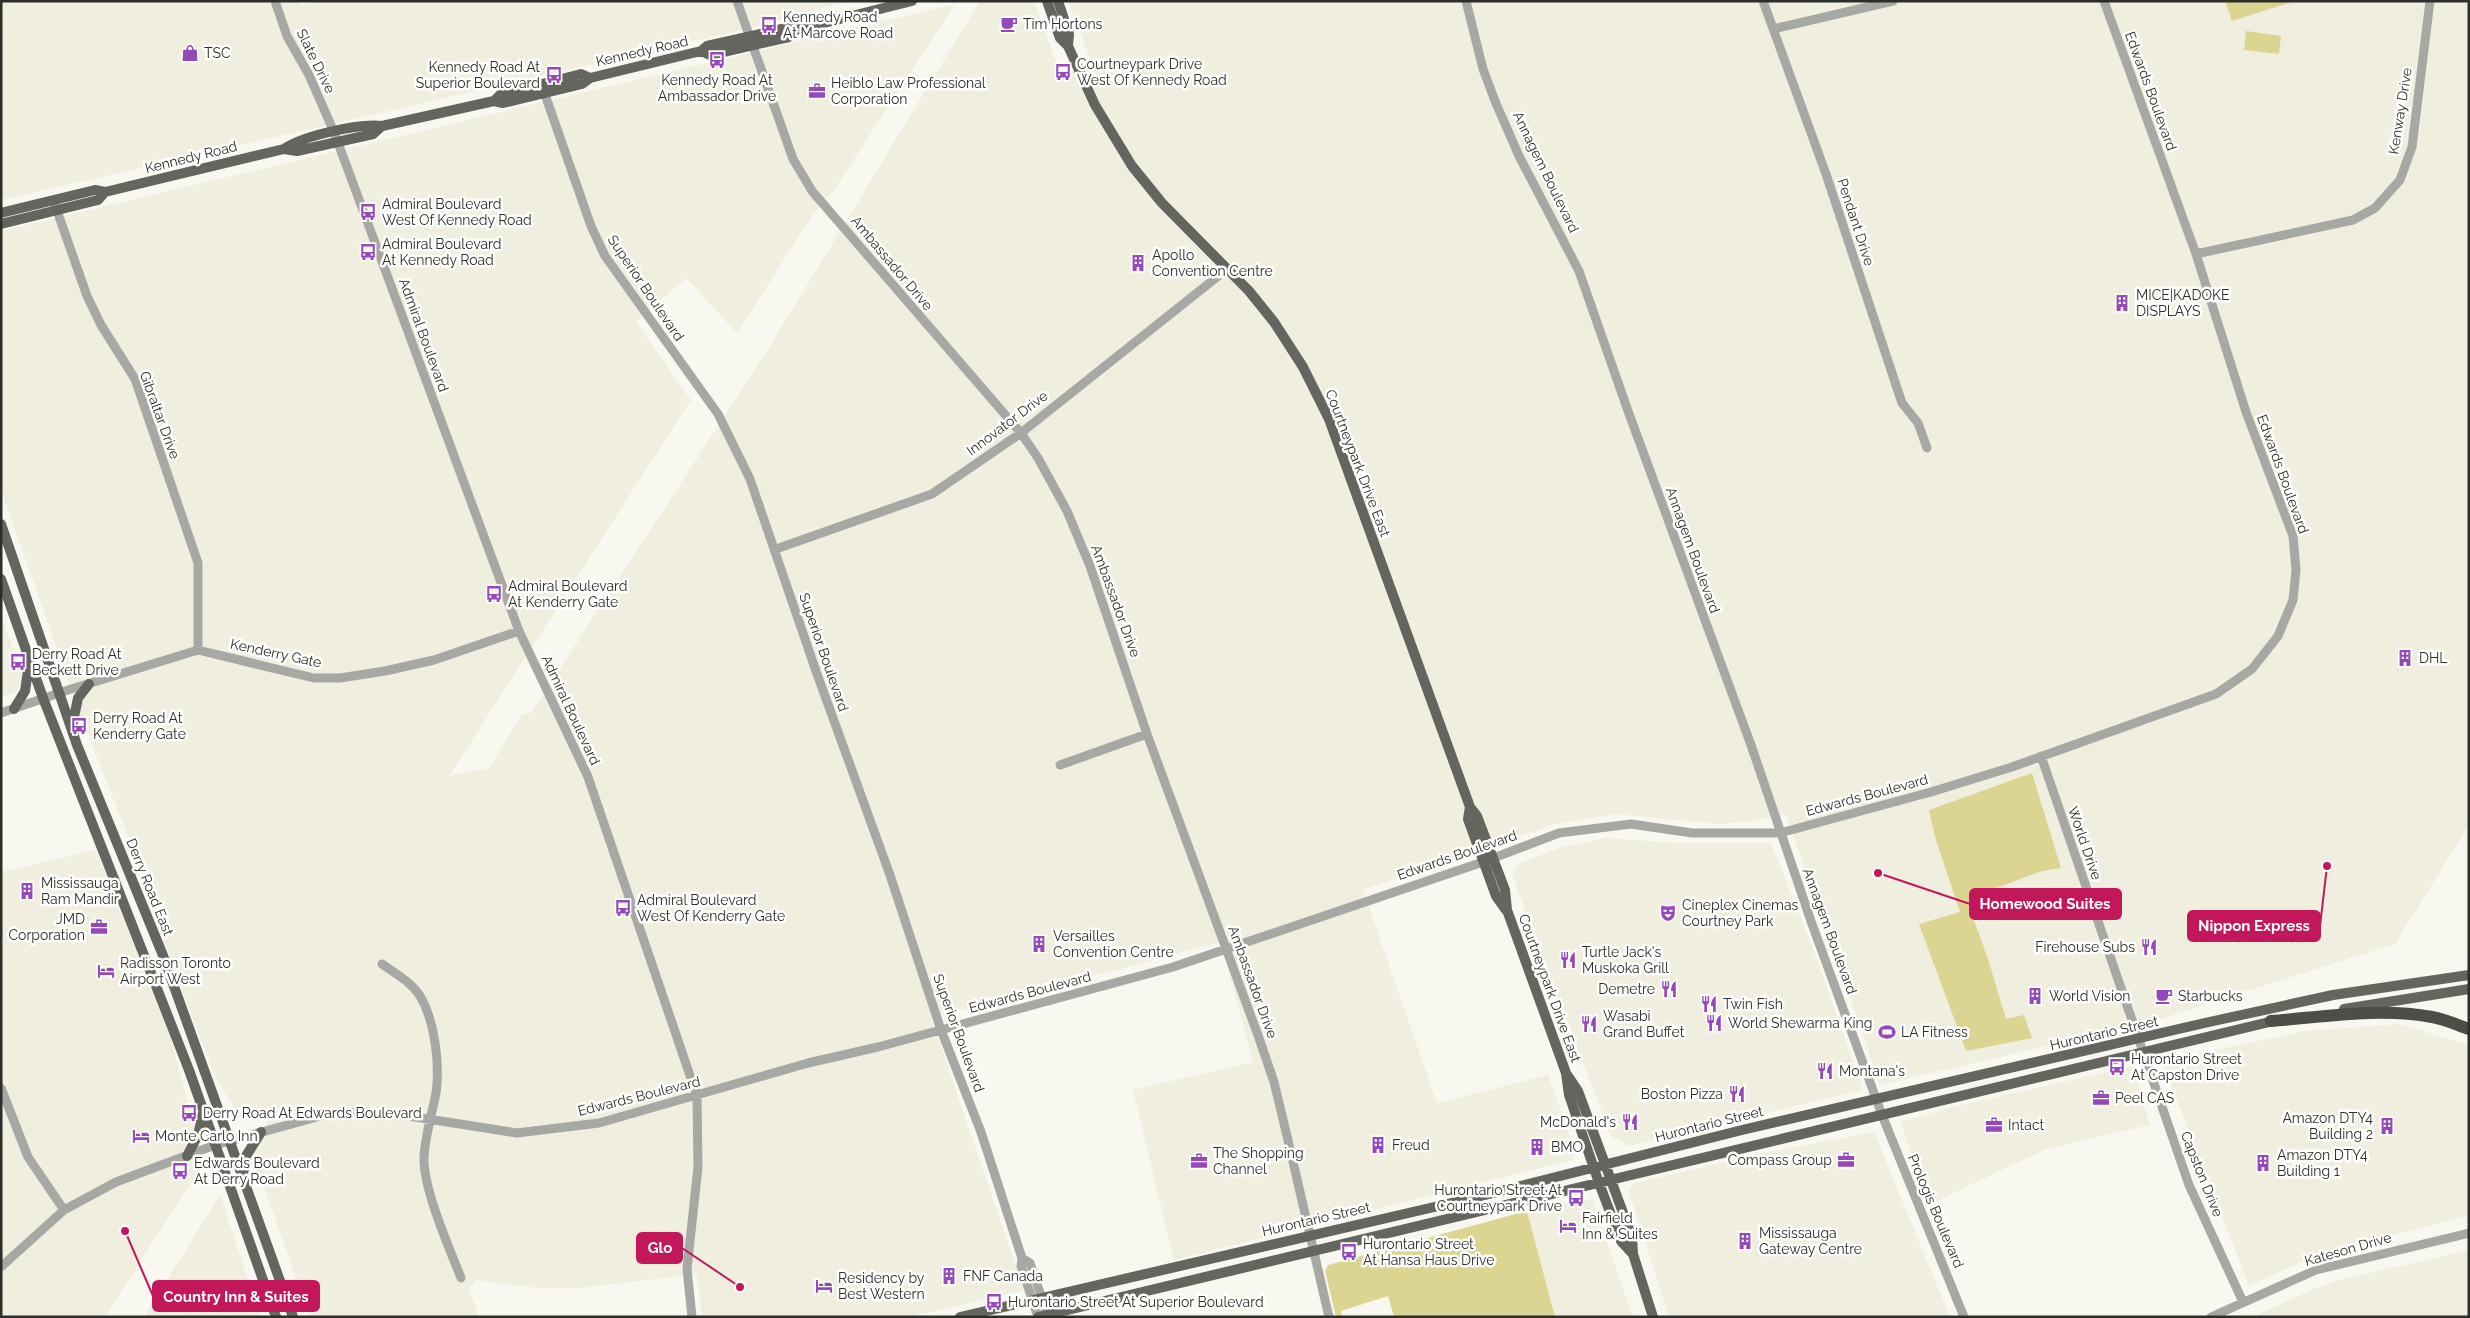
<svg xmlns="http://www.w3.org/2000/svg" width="2470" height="1318" viewBox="0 0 2470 1318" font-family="Raleway,sans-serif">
<rect width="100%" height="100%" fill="#f8f8f1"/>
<path fill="#efeedf" d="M 1,1 L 299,1 L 301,6 L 315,1 L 848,1 L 763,25 L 1,200 Z
M 980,1 L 1034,1 L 1060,72 L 1093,66 L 1068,1 L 2225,1 L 2233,21 L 2296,1 L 2469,1 L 2469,825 L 2395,944 L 2147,1023 L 1880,1085 L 1786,814 L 1745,822 L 1717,824 L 1615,814 L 1555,824 L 1363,890 L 1437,1103 L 1548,1075 L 1576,1153 L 1572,1160 L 1174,1260 L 1133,1090 L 1253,1062 L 1221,942 L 1019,996 L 931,1017 L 1024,1290 L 910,1317 L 702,1317 L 697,1274 L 580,1288 L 538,1288 L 476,1280 L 469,1290 L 479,1317 L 310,1317 L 253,1156 L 271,1113 L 243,1122 L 215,1077 L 159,929 L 134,851 L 81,717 L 1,490 L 1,231 L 955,4 L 834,190 L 812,216 L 737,333 L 686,278 L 636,322 L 691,400 L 449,776 L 489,768 L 522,714 L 531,713 L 767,351 Z
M 1,616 L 23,676 L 16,692 L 1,697 Z
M 1606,838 L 1675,843 L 1771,843 L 1816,957 L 1863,1090 L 1629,1146 L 1611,1136 L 1512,875 L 1517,864 L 1562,847 Z
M 96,850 L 170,1036 L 204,1162 L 105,1317 L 1,1317 L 1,872 Z
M 2399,1024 L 2469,1045 L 2469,1215 L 2310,1258 L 2249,1286 L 2165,1069 L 2172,1059 L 2306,1031 Z
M 2132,1066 L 2150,1125 L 2046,1149 L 1930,1204 L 1900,1122 L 1945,1109 Z
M 1874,1132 L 1950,1317 L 1669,1317 L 1629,1191 L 1634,1183 L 1763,1153 Z
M 220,1195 L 261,1317 L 144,1317 Z
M 1592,1199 L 1633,1317 L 1555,1317 L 1527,1211 Z
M 2469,1250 L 2469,1317 L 2253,1317 L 2313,1289 L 2340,1280 Z"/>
<path fill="#dcd591" d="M 2225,1 L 2296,1 L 2232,21 Z
M 2246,31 L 2281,36 L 2279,54 L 2244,50 Z
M 2032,773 L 2061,868 L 2042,871 L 1972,897 L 1973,902 L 1968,904 L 1988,959 L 2006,1019 L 2024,1015 L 2032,1038 L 1966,1051 L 1919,924 L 1960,912 L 1935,837 L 1929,810 Z
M 1527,1211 L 1555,1317 L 1394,1317 L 1388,1296 L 1341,1311 L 1342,1317 L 1336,1317 L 1325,1271 L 1328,1265 Z"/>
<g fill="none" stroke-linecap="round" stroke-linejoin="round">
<path stroke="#a7a7a4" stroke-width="9" d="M 275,1 L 287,36 L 309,75 L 334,132 L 519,631 L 588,777 L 697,1096 L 698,1167 L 687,1269 L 692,1317
M 737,1 L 793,159 L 812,191 L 1021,433 L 1038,458 L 1067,511 L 1090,566 L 1147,734 L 1259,1038 L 1274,1082 L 1287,1136 L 1329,1317
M 1466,1 L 1483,69 L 1495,101 L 1519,156 L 1579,271 L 1628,411 L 1751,745 L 1812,924 L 1882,1115 L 1964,1317
M 1763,1 L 1826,174 L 1893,376 L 1902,403 L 1918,423 L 1927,448
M 1773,29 L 1893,1
M 542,86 L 591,226 L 605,256 L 718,414 L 750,479 L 817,674 L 890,875 L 941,1030 L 981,1132 L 1022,1258 L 1021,1266 L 1038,1317
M 55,205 L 87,296 L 101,325 L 135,379 L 198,563 L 198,650
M 2196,254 L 2353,220 L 2375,208 L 2400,180 L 2412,147 L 2430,1
M 776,549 L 932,494 L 1021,433 L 1227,269
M 1,713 L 68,690 L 198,650 L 314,678 L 340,678 L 385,671 L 434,660 L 519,631
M 2041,756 L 2189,1185 L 2243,1302
M 1060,765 L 1147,734
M 382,964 C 395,973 411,982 420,996 C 435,1021 440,1065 436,1093 C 432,1114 425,1136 424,1157 C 423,1189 449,1247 461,1278
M 1,1088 L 28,1157 L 64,1210
M 1022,1258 L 1030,1263 L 1048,1317
M 1,1267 L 64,1210 L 116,1182 L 215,1145 L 324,1115 L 364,1112 L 396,1114 L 517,1133 L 599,1123 L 808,1063 L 878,1047 L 1173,967 L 1483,862 L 1559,833 L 1631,824 L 1692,833 L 1780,833 L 1931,792 L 2012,767 L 2216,694 L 2252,669 L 2278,636 L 2293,600 L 2296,570 L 2293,536 L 2246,412 L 2196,254 L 2104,1
M 2211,1317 L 2316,1270 L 2469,1233"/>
<path stroke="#656560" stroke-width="10" d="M 1047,1 L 1060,38 L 1068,46 L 1095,105 L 1132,166 L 1162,203 L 1249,291 L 1274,322 L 1303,367 L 1329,419 L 1470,807 L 1477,816 L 1505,890 L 1507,910 L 1566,1073 L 1569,1095 L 1599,1183 L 1621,1241 L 1633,1254
M 1058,1 L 1069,34 L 1068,46
M 701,51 L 710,55 L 789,37 L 796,30
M 494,101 L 501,94 L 542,84 L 581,74 L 590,78
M 284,149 C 302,136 359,123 382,126 L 494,101 L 503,103 L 582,84 L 590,78 L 701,51 L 707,46 L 786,28 L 796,30 L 912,1
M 1,213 L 95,190 L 105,192 L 284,149 L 297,151 L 373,134 L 382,126
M 1,224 L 98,200 L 105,192
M 1,524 L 77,745 L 162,953 L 293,1317
M 1,579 L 43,698 L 189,1070 L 276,1317
M 14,709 L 25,691 L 29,664
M 72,727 L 78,698 L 89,684
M 1470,807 L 1468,819 L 1496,896 L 1506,910
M 2344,1009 L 2469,989
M 1568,1076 L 1578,1091 L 1632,1237 L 1633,1254 L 1653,1317
M 187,1156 L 198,1135 L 203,1113
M 243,1174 L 246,1156 L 261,1132
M 960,1317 L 1473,1198 L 1742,1130 L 2209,1022 L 2333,995 L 2469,975
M 1038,1317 L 2278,1020"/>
<path stroke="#4e4e48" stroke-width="12" d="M 2271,1021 C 2323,1017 2380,1007 2432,1017 C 2445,1019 2457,1025 2469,1029"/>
</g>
<defs>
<g id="cafe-bare" transform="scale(1.35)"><path d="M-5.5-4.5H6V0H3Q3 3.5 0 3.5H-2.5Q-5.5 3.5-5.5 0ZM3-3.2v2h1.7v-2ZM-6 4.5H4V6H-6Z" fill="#9548ba" stroke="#fffffe" stroke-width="2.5" paint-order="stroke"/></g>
<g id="bus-bare" transform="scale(1.35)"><path d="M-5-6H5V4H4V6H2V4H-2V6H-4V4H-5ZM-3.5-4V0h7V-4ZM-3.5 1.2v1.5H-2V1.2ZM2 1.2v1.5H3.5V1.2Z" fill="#9548ba" stroke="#fffffe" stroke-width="2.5" paint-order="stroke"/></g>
<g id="shop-bare" transform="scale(1.35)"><path d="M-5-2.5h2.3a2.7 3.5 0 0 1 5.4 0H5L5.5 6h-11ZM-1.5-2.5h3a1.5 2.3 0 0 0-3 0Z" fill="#9548ba" stroke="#fffffe" stroke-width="2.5" paint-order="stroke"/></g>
<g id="office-bare" transform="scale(1.35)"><path d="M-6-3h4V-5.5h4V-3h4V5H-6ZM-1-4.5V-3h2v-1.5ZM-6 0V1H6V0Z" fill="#9548ba" stroke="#fffffe" stroke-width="2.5" paint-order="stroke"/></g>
<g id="building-bare" transform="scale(1.35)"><path d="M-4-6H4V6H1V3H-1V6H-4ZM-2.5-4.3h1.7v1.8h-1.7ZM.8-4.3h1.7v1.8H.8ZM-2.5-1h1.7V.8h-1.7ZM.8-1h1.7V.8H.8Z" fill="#9548ba" stroke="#fffffe" stroke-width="2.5" paint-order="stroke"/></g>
<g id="theatre-bare" transform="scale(1.35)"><path d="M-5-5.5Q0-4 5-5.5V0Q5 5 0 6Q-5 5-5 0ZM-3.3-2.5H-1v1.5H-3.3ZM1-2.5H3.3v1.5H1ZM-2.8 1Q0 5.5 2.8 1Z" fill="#9548ba" stroke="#fffffe" stroke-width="2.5" paint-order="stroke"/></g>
<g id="restaurant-bare" transform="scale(1.35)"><path d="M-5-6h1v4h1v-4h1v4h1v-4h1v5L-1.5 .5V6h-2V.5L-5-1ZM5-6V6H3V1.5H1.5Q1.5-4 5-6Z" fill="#9548ba" stroke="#fffffe" stroke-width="2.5" paint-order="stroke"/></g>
<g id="hotel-bare" transform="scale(1.35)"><path d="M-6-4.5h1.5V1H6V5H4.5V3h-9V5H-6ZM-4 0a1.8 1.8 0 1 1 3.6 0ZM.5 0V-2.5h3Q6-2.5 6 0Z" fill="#9548ba" stroke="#fffffe" stroke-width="2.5" paint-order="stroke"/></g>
<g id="stadium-bare" transform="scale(1.35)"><path d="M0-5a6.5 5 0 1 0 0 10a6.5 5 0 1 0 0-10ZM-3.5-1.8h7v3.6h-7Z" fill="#9548ba" stroke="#fffffe" stroke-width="2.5" paint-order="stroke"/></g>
</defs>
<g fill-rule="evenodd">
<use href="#cafe-bare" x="1009" y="24"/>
<use href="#bus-bare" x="769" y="25"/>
<use href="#shop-bare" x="190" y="53"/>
<use href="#bus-bare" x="717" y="60"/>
<use href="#bus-bare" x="1063" y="72"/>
<use href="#bus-bare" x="554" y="75"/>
<use href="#office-bare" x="817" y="91"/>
<use href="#bus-bare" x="368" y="212"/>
<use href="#bus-bare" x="368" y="252"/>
<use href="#building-bare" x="1138" y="263"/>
<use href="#building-bare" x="2122" y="303"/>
<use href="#bus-bare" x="494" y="594"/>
<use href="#building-bare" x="2405" y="658"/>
<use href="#bus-bare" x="18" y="662"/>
<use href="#bus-bare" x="79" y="726"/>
<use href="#building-bare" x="27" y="891"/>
<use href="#bus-bare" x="623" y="908"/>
<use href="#theatre-bare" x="1668" y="913"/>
<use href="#office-bare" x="99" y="927"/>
<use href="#building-bare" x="1039" y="944"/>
<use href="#restaurant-bare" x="2149" y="947"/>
<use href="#restaurant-bare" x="1568" y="960"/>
<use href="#hotel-bare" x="106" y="971"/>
<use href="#restaurant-bare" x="1669" y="989"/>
<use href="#building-bare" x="2035" y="996"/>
<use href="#cafe-bare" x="2164" y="996"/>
<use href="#restaurant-bare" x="1709" y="1004"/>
<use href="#restaurant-bare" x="1714" y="1023"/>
<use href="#restaurant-bare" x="1589" y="1024"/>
<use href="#stadium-bare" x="1887" y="1032"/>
<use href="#bus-bare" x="2117" y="1067"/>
<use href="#restaurant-bare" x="1825" y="1071"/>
<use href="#restaurant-bare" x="1737" y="1094"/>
<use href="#office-bare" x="2101" y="1098"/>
<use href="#bus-bare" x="189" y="1113"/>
<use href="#restaurant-bare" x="1630" y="1122"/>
<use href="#office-bare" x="1994" y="1125"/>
<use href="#building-bare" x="2387" y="1126"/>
<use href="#hotel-bare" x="141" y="1136"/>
<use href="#building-bare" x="1378" y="1145"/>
<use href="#building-bare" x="1537" y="1147"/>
<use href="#office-bare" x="1846" y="1160"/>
<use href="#office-bare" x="1199" y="1161"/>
<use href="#building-bare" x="2263" y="1163"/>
<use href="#bus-bare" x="180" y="1171"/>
<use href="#bus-bare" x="1576" y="1198"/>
<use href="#hotel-bare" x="1568" y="1226"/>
<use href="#building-bare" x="1745" y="1241"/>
<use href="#bus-bare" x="1349" y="1252"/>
<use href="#building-bare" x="949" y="1276"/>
<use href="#hotel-bare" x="824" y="1286"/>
<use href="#bus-bare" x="994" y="1302"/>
</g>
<g text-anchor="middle" stroke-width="5" stroke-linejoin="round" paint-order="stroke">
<g font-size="14" fill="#2d2d2a" stroke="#fffffe" text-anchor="start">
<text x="783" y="22">Kennedy Road<tspan x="783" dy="16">At Marcove Road</tspan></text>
<text x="1023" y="29">Tim Hortons</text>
<text x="204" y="58">TSC</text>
<text x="1077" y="69">Courtneypark Drive<tspan x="1077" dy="16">West Of Kennedy Road</tspan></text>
<text x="540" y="72" text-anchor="end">Kennedy Road At<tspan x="540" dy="16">Superior Boulevard</tspan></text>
<text x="717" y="85" text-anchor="middle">Kennedy Road At<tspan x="717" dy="16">Ambassador Drive</tspan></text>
<text x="831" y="88">Heiblo Law Professional<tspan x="831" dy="16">Corporation</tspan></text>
<text x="382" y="209">Admiral Boulevard<tspan x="382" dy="16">West Of Kennedy Road</tspan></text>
<text x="382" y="249">Admiral Boulevard<tspan x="382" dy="16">At Kennedy Road</tspan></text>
<text x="1152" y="260">Apollo<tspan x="1152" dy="16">Convention Centre</tspan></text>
<text x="2136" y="300">MICE|KADOKE<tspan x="2136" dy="16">DISPLAYS</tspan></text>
<text x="508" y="591">Admiral Boulevard<tspan x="508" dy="16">At Kenderry Gate</tspan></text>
<text x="32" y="659">Derry Road At<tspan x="32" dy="16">Beckett Drive</tspan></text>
<text x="2419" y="663">DHL</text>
<text x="93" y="723">Derry Road At<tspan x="93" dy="16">Kenderry Gate</tspan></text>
<text x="41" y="888">Mississauga<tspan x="41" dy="16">Ram Mandir</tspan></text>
<text x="637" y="905">Admiral Boulevard<tspan x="637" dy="16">West Of Kenderry Gate</tspan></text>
<text x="1682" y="910">Cineplex Cinemas<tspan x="1682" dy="16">Courtney Park</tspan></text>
<text x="85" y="924" text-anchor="end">JMD<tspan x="85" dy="16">Corporation</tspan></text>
<text x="1053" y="941">Versailles<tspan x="1053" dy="16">Convention Centre</tspan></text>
<text x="2135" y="952" text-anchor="end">Firehouse Subs</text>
<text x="1582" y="957">Turtle Jack's<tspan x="1582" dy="16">Muskoka Grill</tspan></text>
<text x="120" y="968">Radisson Toronto<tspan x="120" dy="16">Airport West</tspan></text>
<text x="1655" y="994" text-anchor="end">Demetre</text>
<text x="2049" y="1001">World Vision</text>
<text x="2178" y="1001">Starbucks</text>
<text x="1723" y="1009">Twin Fish</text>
<text x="1603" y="1021">Wasabi<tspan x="1603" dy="16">Grand Buffet</tspan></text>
<text x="1728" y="1028">World Shewarma King</text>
<text x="1901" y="1037">LA Fitness</text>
<text x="2131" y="1064">Hurontario Street<tspan x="2131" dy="16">At Capston Drive</tspan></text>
<text x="1839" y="1076">Montana's</text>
<text x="1723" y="1099" text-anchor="end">Boston Pizza</text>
<text x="2115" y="1103">Peel CAS</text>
<text x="203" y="1118">Derry Road At Edwards Boulevard</text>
<text x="2373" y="1123" text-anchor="end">Amazon DTY4<tspan x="2373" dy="16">Building 2</tspan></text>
<text x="1616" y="1127" text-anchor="end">McDonald's</text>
<text x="2008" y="1130">Intact</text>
<text x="155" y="1141">Monte Carlo Inn</text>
<text x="1392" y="1150">Freud</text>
<text x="1551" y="1152">BMO</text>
<text x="1213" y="1158">The Shopping<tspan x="1213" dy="16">Channel</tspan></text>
<text x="2277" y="1160">Amazon DTY4<tspan x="2277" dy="16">Building 1</tspan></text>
<text x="1832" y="1165" text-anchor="end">Compass Group</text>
<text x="194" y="1168">Edwards Boulevard<tspan x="194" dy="16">At Derry Road</tspan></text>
<text x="1562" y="1195" text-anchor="end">Hurontario Street At<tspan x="1562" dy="16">Courtneypark Drive</tspan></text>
<text x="1582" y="1223">Fairfield<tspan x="1582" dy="16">Inn &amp; Suites</tspan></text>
<text x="1759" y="1238">Mississauga<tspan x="1759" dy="16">Gateway Centre</tspan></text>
<text x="1363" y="1249">Hurontario Street<tspan x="1363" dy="16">At Hansa Haus Drive</tspan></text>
<text x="963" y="1281">FNF Canada</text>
<text x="838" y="1283">Residency by<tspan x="838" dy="16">Best Western</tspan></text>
<text x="1008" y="1307">Hurontario Street At Superior Boulevard</text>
</g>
<g font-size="14" fill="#2d2d2a" stroke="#fffffe">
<text transform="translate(642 51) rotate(-13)" y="5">Kennedy Road</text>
<text transform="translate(316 61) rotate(64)" y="5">Slate Drive</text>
<text transform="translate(2151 91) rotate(70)" y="5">Edwards Boulevard</text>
<text transform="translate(2400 111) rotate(-81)" y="5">Kenway Drive</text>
<text transform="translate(191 157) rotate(-14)" y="5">Kennedy Road</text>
<text transform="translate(1546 172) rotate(64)" y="5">Annagem Boulevard</text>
<text transform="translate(1856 222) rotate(72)" y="5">Pendant Drive</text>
<text transform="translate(892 263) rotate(50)" y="5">Ambassador Drive</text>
<text transform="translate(646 288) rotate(56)" y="5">Superior Boulevard</text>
<text transform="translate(424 335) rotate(70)" y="5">Admiral Boulevard</text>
<text transform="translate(160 415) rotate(70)" y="5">Gibraltar Drive</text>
<text transform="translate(1007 423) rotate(-37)" y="5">Innovator Drive</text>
<text transform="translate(1358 463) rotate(69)" y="5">Courtneypark Drive East</text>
<text transform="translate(2283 474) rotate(70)" y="5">Edwards Boulevard</text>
<text transform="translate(1693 550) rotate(70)" y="5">Annagem Boulevard</text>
<text transform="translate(1116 601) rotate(70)" y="5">Ambassador Drive</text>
<text transform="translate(824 652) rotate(71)" y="5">Superior Boulevard</text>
<text transform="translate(276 653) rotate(12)" y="5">Kenderry Gate</text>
<text transform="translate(571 710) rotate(65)" y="5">Admiral Boulevard</text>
<text transform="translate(1867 795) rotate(-15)" y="5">Edwards Boulevard</text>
<text transform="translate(2085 843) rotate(71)" y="5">World Drive</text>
<text transform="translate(1457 855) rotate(-19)" y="5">Edwards Boulevard</text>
<text transform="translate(150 887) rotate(68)" y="5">Derry Road East</text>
<text transform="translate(1830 931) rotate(70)" y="5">Annagem Boulevard</text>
<text transform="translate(1253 982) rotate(70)" y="5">Ambassador Drive</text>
<text transform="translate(1550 988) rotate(70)" y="5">Courtneypark Drive East</text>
<text transform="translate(1030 992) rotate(-15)" y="5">Edwards Boulevard</text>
<text transform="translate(959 1033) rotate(70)" y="5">Superior Boulevard</text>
<text transform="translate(2104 1033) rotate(-13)" y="5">Hurontario Street</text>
<text transform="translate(639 1096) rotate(-14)" y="5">Edwards Boulevard</text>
<text transform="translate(1709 1124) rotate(-14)" y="5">Hurontario Street</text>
<text transform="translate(2202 1174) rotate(68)" y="5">Capston Drive</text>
<text transform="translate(1936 1211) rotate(67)" y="5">Prologis Boulevard</text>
<text transform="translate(1316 1219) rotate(-13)" y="5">Hurontario Street</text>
<text transform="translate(2348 1249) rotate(-16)" y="5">Kateson Drive</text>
</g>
</g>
<path fill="none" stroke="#c2185b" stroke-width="2" d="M1878 873L1970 904M2327 866L2320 926M740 1287L682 1248M125 1231L153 1296"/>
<g fill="#c2185b" stroke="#fffffe" stroke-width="2">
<circle cx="1878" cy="873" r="5"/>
<circle cx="2327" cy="866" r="5"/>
<circle cx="740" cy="1287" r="5"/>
<circle cx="125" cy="1231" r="5"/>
</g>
<g fill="#c2185b" stroke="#c2185b" stroke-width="2">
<rect x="1970" y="889" width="151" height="30" rx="5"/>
<rect x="2188" y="911" width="132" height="30" rx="5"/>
<rect x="637" y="1233" width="45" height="30" rx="5"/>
<rect x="153" y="1281" width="166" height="30" rx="5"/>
</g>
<g font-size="15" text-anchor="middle" font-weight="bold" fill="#fff">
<text x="2045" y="909">Homewood Suites</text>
<text x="2254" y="931">Nippon Express</text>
<text x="660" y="1253">Glo</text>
<text x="236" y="1302">Country Inn &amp; Suites</text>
</g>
<rect width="2470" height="1318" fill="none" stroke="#2d2d2a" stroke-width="5"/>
</svg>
